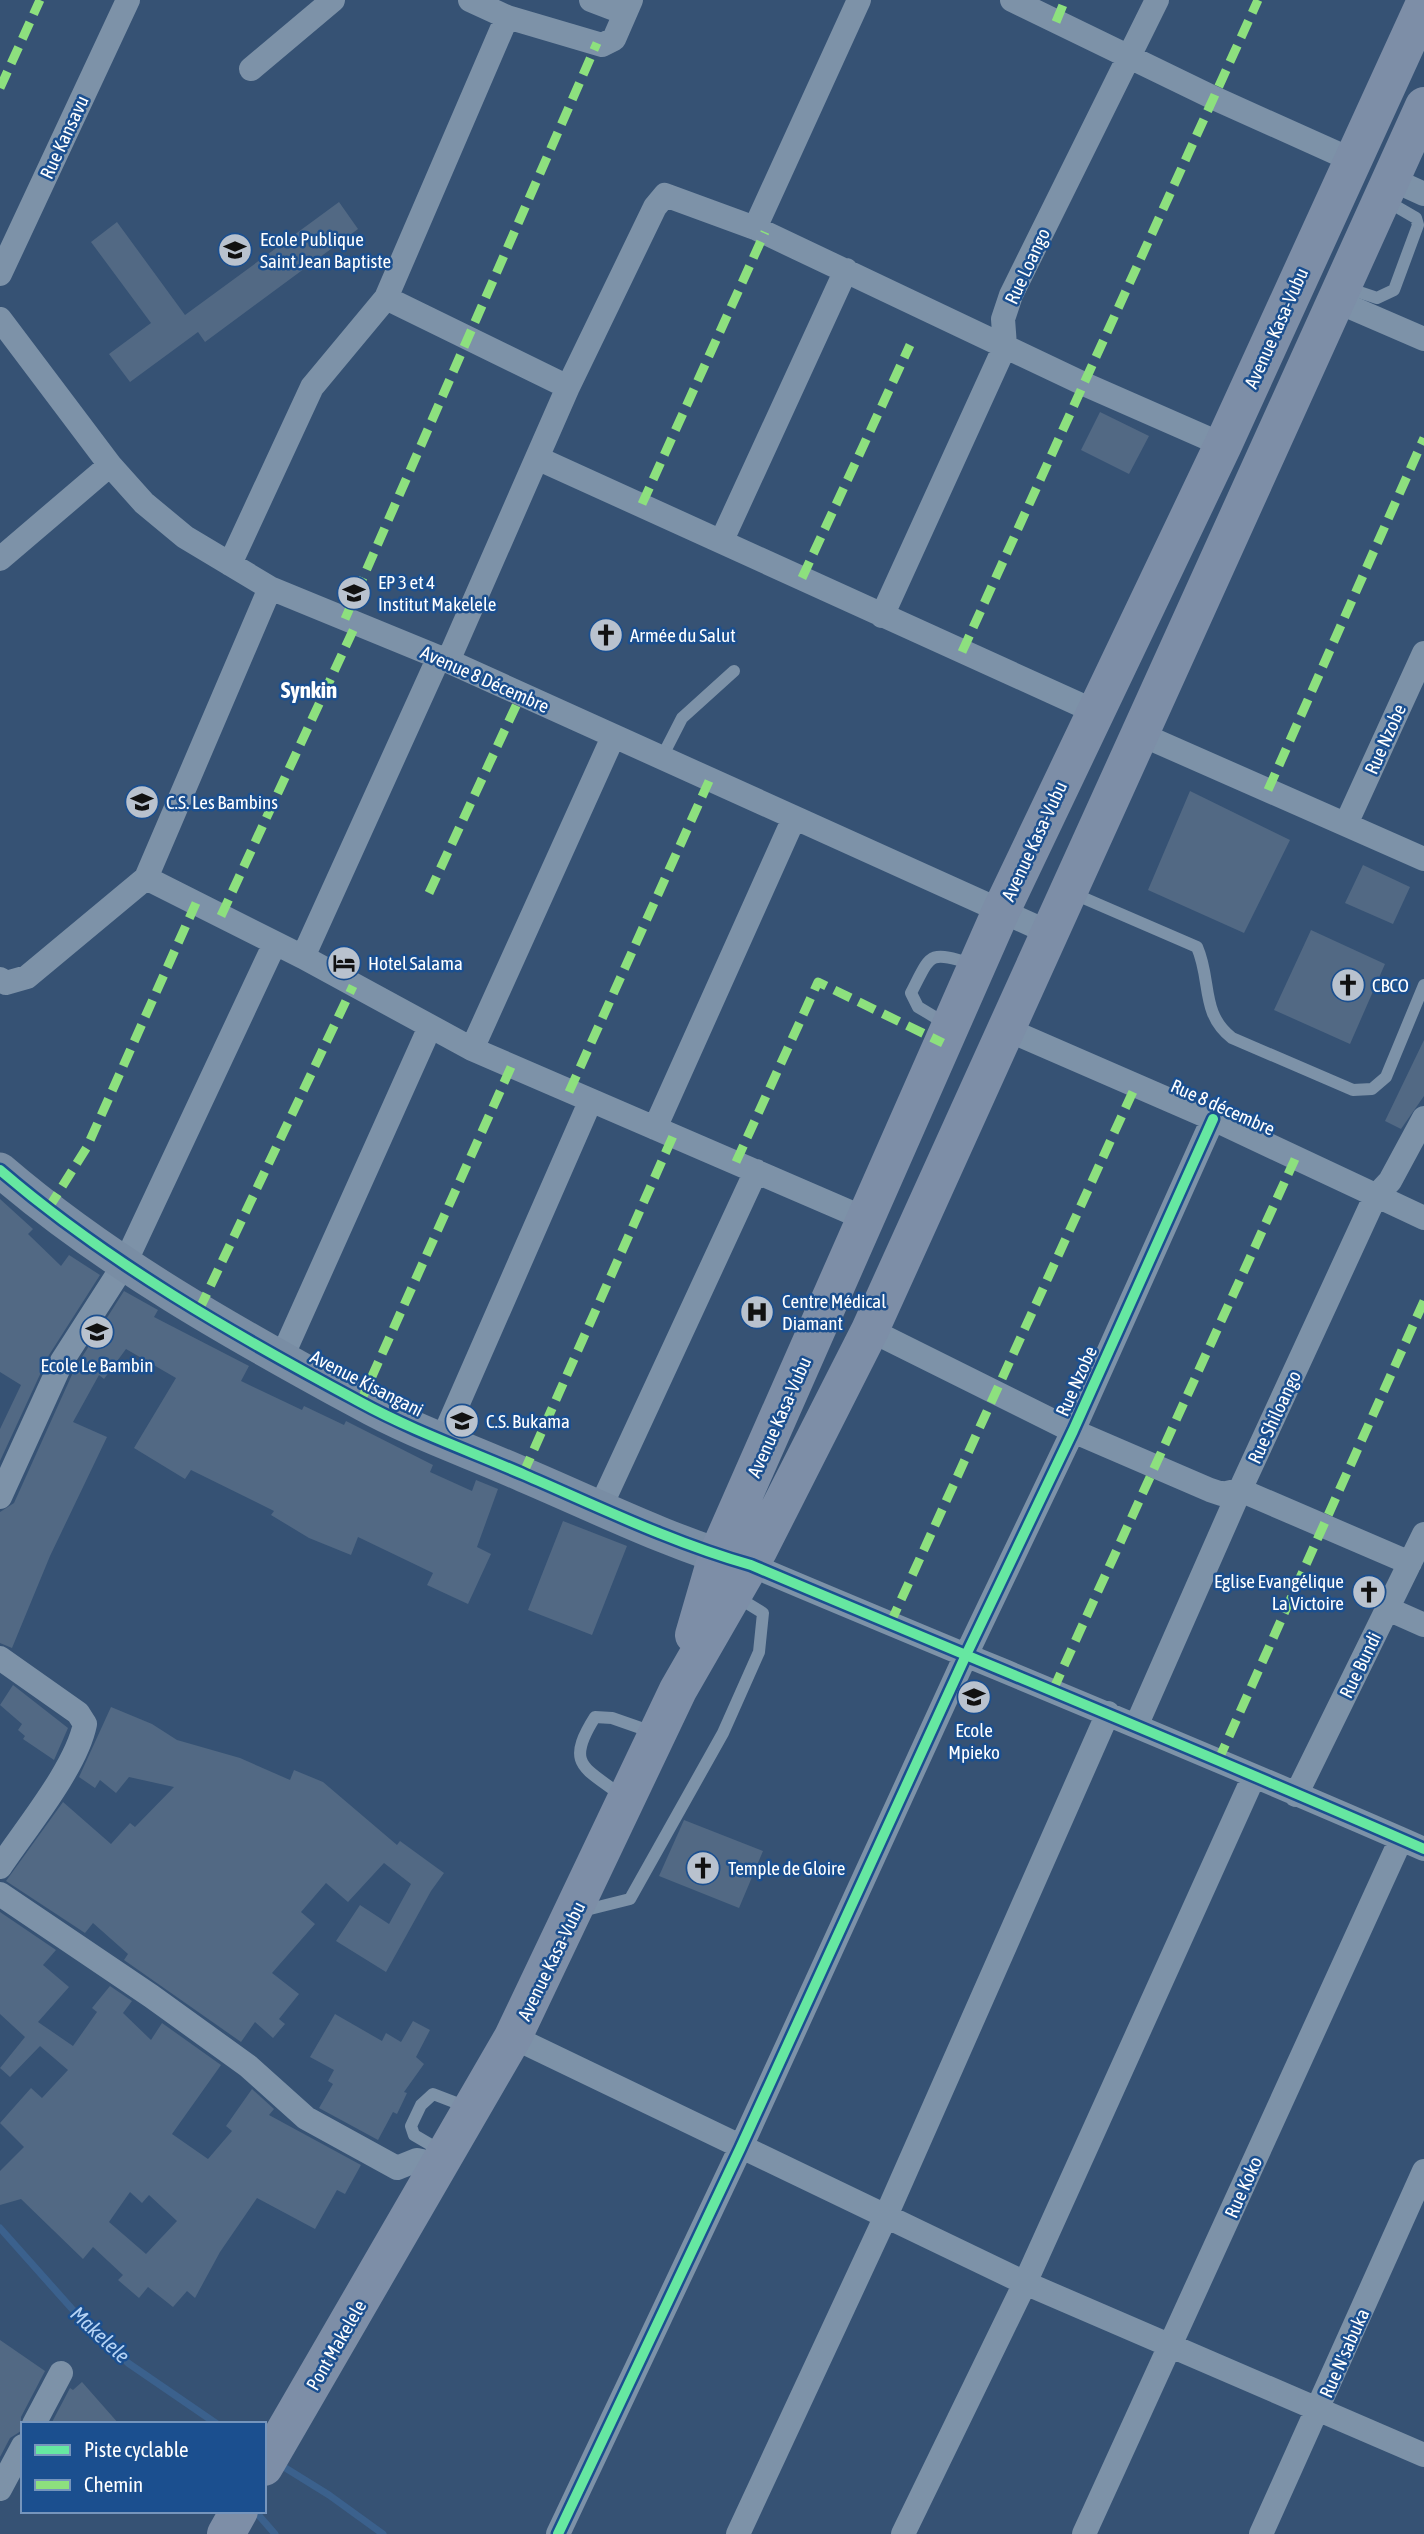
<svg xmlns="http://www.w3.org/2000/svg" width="1424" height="2534" viewBox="0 0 1424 2534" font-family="'Asap Condensed',sans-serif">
<rect width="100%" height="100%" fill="#365274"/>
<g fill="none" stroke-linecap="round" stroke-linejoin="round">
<path stroke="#3b618d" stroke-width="7" d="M 0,2228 L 73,2310 L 128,2363 L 217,2424
M 279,2464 L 329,2495 L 383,2534
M 255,2511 L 275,2534"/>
</g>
<path fill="#526984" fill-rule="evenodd" d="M 339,202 L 358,229 L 205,342 L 198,332 L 130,382 L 109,354 L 151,323 L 91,242 L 117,222 L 185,315 Z
M 1100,412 L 1149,436 L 1129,474 L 1081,450 Z
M 1190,791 L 1290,840 L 1244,933 L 1148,890 Z
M 1363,865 L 1410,887 L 1393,924 L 1345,903 Z
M 1311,930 L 1385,964 L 1350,1044 L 1274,1010 Z
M 1424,1040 L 1424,1096 L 1401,1129 L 1385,1121 Z
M 0,1199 L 33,1229 L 28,1234 L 61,1266 L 69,1255 L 100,1275 L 49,1355 L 0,1461 L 0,1429 L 21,1385 L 0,1372 Z
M 124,1291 L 158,1310 L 154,1317 L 249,1366 L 241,1381 L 302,1410 L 304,1406 L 344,1425 L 346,1421 L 433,1465 L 430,1472 L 472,1491 L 476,1480 L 498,1489 L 477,1547 L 491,1554 L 468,1604 L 427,1585 L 433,1573 L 358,1537 L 351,1555 L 309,1538 L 271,1515 L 274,1511 L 191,1470 L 185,1479 L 134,1448 L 176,1378 L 126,1349 L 104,1379 L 99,1375 L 73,1422 L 107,1437 L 50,1556 L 12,1648 L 0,1643 L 0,1512 L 14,1503 L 75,1368 Z
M 563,1521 L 627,1546 L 592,1635 L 528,1610 Z
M 13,1685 L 68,1728 L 54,1760 L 23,1739 L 25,1736 L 18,1730 L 22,1724 L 0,1705 Z
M 111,1707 L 152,1724 L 177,1740 L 240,1758 L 290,1780 L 294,1770 L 323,1782 L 397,1845 L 400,1841 L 444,1873 L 431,1891 L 386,1972 L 336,1941 L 360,1905 L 389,1924 L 411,1884 L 384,1863 L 348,1902 L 326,1883 L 301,1912 L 315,1924 L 272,1973 L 299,1994 L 279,2019 L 285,2024 L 273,2038 L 255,2022 L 241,2042 L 124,1960 L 128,1954 L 93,1923 L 85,1933 L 6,1881 L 63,1802 L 111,1844 L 130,1823 L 135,1827 L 174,1787 L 129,1777 L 116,1793 L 100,1780 L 95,1788 L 79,1777 Z
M 684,1820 L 763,1851 L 739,1908 L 659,1876 Z
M 0,1912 L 56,1950 L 43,1965 L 69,1987 L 38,2022 L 73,2046 L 97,2012 L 92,2008 L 110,1986 L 132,2001 L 123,2013 L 151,2040 L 162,2023 L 221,2065 L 172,2134 L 208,2159 L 232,2131 L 226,2126 L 252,2089 L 274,2109 L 269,2115 L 361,2165 L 345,2194 L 337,2190 L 315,2229 L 257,2198 L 220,2252 L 195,2298 L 187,2291 L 173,2307 L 148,2287 L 139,2298 L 118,2280 L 123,2275 L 93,2247 L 83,2259 L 21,2199 L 0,2205 L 0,2171 L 24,2147 L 0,2123 L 31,2088 L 42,2098 L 68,2070 L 40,2046 L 10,2077 L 0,2068 L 25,2037 L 0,2014 ZM 130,2192 L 142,2203 L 149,2195 L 177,2221 L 146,2254 L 109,2222 Z
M 335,2014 L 382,2041 L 386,2033 L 401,2042 L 413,2021 L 430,2030 L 416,2057 L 424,2064 L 404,2092 L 407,2093 L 397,2114 L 393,2112 L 378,2140 L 319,2108 L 333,2084 L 328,2081 L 334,2070 L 310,2057 Z
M 0,2340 L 45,2371 L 21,2417 L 21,2431 L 10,2438 L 0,2457 Z
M 82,2382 L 119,2424 L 51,2424 L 70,2388 L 73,2390 Z"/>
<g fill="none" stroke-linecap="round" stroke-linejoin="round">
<path stroke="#7d92a8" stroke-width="12" d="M 1347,288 L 1377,298 L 1394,290 L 1418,225 L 1416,218 L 1385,200
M 661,759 L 682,718 L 734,671
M 1072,893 L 1197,947 C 1212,981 1200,1013 1232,1038 L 1353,1090 L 1372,1089 L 1386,1077 L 1424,985
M 948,1025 L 918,1007 L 911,993 C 932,952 928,951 973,964
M 623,1797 C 585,1767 564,1766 595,1717 L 612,1718 L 655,1733
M 582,1911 L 630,1899 L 723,1733 L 759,1652 L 763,1613 L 737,1597
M 443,2152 L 414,2135 L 411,2126 L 421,2105 L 433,2094 L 467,2107"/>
<path stroke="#7d92a8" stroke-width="24" d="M 470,0 L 507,17 L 602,45 L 614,39 L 631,0
M 591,0 L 625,13
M 1012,0 L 1214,98 L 1352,160
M 251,69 L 333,0
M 1391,179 L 1424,194
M 755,228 L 859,0
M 0,274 L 128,0
M 386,298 L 568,387
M 1336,301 L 1424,339
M 0,319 L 110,465 L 144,503 L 185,537 L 270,588 L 448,661 L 1050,933
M 537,458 L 1094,711
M 722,540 L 846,270
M 0,559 L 110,465
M 230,564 L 312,387 L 386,298 L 507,17
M 882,616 L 1005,346 L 1003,319 L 1011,295 L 1157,0
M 448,661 L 568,387 L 655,207 L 665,195 L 755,228 L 1084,384 L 1223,445
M 1140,734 L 1424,859
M 1346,824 L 1424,653
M 146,878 L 303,957 L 472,1049 L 866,1219
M 303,957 L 439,657
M 0,979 L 6,983 L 27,977 L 146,878 L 270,588
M 1006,1029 L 1213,1119 L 1424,1218
M 472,1049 L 613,737
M 655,1128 L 794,818
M 870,1330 L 1073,1431 L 1210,1490 L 1222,1494 L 1240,1490 L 1410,1563
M 281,1359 L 429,1029
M 442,1440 L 590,1102
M 0,1497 L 62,1361 L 125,1263 L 275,943
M 600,1508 L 756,1171
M 751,1565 C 975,1660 1201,1751 1424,1849
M 1388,1609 L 1424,1625
M 0,1658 L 78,1713 L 85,1724 C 76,1768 26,1828 0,1867
M 1137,1724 L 1240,1490 L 1375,1197 L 1390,1181 L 1424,1118
M 1296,1795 L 1424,1534
M 0,1894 L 151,1996 L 248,2066 L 306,2118 L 397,2168 L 417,2160 L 440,2165
M 513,2037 L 1025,2283 L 1424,2455
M 34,2424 L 61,2373
M 0,2489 L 23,2446
M 558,2534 L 740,2149 L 966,1655 L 1073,1431 L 1213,1119
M 738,2534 L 885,2218 L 1108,1713
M 903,2534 L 1025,2283 L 1253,1778
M 1084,2534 L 1401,1839
M 1261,2534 L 1424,2171"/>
<path stroke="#798da4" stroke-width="35" d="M 0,1170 C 108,1263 235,1334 360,1402 C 412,1431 470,1451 524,1475 C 597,1506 669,1542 745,1564"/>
<path stroke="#7d8ea7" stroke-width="38" d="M 694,1635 L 717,1556 L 1001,911 L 1223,445 L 1424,5
M 264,2467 L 513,2037 L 678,1690 L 759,1549 L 870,1330 L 1424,106
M 226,2534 L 239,2511"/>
<path stroke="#8de07e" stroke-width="9" stroke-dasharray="18 9" stroke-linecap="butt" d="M 1056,22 L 1065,0
M 0,88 L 40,0
M 642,504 L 765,232
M 802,578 L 910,345
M 345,619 L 597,43
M 962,652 L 1258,0
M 1268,790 L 1424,438
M 429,893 L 521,695
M 221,916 L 356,624
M 569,1092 L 709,781
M 736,1162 L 818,982 L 943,1043
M 48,1209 L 87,1147 L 196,903
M 199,1310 L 353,986
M 360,1403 L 511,1067
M 523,1474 L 673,1136
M 890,1624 L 1135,1087
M 1053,1690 L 1295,1159
M 1218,1761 L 1424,1301"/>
<g stroke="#1b4f8f" stroke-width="15">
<path id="cycleway" d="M 0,1170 C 108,1263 235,1335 360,1402 C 413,1431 470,1451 525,1475 C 599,1507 673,1543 751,1565 C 975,1660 1201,1751 1424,1849
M 558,2534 L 740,2149 L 966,1655 L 1073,1431 L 1213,1119"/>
</g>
<use href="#cycleway" stroke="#66e7a1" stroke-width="10"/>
</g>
<defs>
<g id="school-disc" transform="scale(1.75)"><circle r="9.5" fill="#b9c2ce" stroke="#1b4f8f"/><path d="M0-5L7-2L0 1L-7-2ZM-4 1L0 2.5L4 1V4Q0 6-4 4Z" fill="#111"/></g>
<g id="church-disc" transform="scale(1.75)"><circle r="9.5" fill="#b9c2ce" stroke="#1b4f8f"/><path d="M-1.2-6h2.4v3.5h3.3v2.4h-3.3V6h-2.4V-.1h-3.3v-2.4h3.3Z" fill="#111"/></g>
<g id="hotel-disc" transform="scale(1.75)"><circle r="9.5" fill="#b9c2ce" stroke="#1b4f8f"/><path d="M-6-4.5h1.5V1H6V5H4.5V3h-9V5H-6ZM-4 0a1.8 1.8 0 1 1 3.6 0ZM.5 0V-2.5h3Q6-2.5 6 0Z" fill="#111"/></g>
<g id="hospital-disc" transform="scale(1.75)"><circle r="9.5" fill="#b9c2ce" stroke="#1b4f8f"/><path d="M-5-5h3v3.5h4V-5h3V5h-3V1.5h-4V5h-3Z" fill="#111"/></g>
</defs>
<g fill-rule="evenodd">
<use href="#school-disc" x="235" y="250"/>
<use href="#school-disc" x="354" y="593"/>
<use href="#church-disc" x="606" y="635"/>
<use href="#school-disc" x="142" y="802"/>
<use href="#hotel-disc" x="344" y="963"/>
<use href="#church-disc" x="1348" y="985"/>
<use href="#hospital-disc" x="757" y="1312"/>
<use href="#school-disc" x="97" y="1332"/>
<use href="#school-disc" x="462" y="1421"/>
<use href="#church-disc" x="1369" y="1592"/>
<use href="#school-disc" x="974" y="1697"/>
<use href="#church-disc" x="703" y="1868"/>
</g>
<g text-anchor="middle" stroke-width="5" stroke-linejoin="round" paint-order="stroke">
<g font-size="19" fill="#fff" stroke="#1b4f8f">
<text transform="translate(64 137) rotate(-65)" y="7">Rue Kansavu</text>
<text transform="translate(1027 266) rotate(-65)" y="7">Rue Loango</text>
<text transform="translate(1276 328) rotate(-66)" y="7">Avenue Kasa-Vubu</text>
<text transform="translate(485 679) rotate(24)" y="7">Avenue 8 Décembre</text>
<text transform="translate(1385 739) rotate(-66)" y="7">Rue Nzobe</text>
<text transform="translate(1034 841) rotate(-65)" y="7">Avenue Kasa-Vubu</text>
<text transform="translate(1223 1107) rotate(24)" y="7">Rue 8 décembre</text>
<text transform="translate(1076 1381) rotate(-66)" y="7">Rue Nzobe</text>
<text transform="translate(367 1383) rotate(27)" y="7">Avenue Kisangani</text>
<text transform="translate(779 1417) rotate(-66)" y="7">Avenue Kasa-Vubu</text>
<text transform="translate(1274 1417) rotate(-65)" y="7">Rue Shiloango</text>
<text transform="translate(1360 1665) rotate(-64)" y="7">Rue Bundi</text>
<text transform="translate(551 1961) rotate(-64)" y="7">Avenue Kasa-Vubu</text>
<text transform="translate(1243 2187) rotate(-66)" y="7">Rue Koko</text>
<text transform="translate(336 2345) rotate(-60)" y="7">Pont Makelele</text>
<text transform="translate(1344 2353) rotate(-66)" y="7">Rue N'sabuka</text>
</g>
<g font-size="19" fill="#fff" stroke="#1b4f8f" text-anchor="start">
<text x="260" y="246">Ecole Publique<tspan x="260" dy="22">Saint Jean Baptiste</tspan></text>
<text x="378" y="589">EP 3 et 4<tspan x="378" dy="22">Institut Makelele</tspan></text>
<text x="630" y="642">Armée du Salut</text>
<text x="166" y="809">C.S. Les Bambins</text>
<text x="368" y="970">Hotel Salama</text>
<text x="1372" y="992">CBCO</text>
<text x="782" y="1308">Centre Médical<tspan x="782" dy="22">Diamant</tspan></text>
<text x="97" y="1372" text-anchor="middle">Ecole Le Bambin</text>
<text x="486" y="1428">C.S. Bukama</text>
<text x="1344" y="1588" text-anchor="end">Eglise Evangélique<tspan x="1344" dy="22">La Victoire</tspan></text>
<text x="974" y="1737" text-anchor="middle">Ecole<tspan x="974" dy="22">Mpieko</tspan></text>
<text x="728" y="1875">Temple de Gloire</text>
</g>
<g font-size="21" font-style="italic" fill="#b5d3f5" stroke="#1b4f8f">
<text transform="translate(100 2335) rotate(43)" y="7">Makelele</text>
</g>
<g font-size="23" font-weight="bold" fill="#fff" stroke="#1b4f8f">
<text x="309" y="698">Synkin</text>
</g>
</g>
<rect x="21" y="2422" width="245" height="91" fill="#1b4f8f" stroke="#7695bc" stroke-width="2"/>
<rect x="35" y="2445" width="35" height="10" fill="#66e7a1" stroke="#7695bc" stroke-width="2"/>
<text x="84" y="2457" font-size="21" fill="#ffffff">Piste cyclable</text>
<rect x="35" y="2480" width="35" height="10" fill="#8de07e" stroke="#7695bc" stroke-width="2"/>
<text x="84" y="2492" font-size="21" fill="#ffffff">Chemin</text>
</svg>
